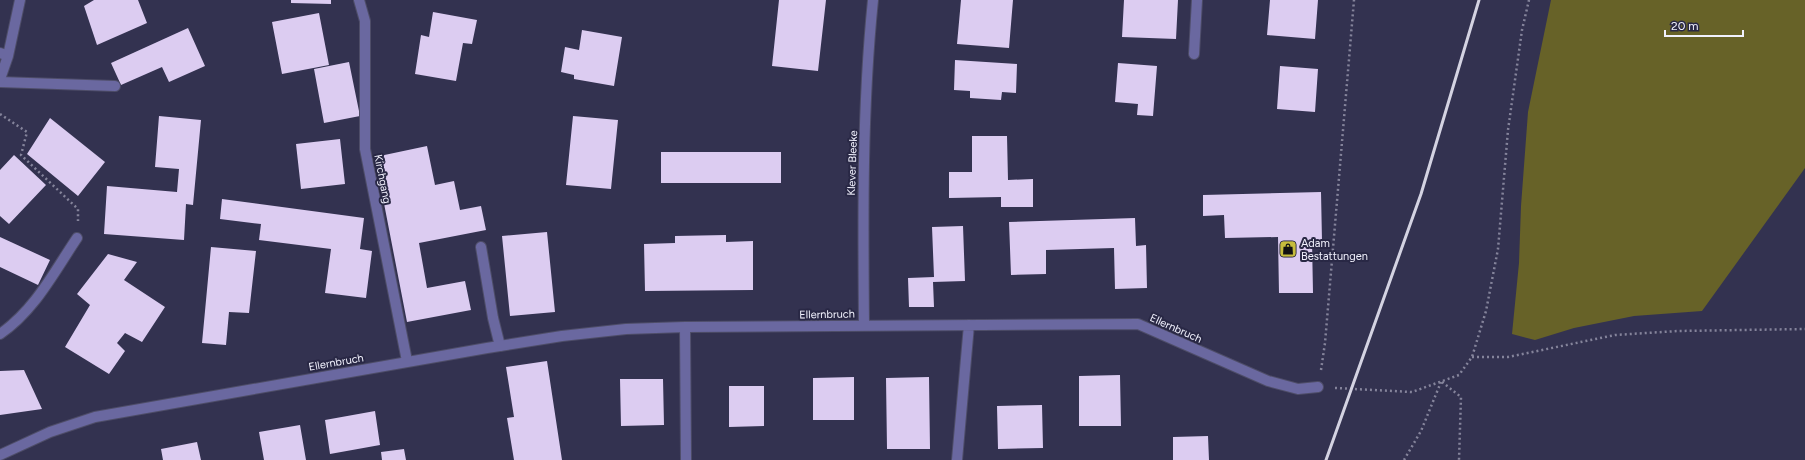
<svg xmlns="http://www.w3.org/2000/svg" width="1805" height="460" viewBox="0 0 1805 460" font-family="Figtree,sans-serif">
<rect width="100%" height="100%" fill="#333250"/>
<path fill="#676228" d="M 1551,0 L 1805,0 L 1805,168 L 1702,311 L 1634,316 L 1574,328 L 1535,340 L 1512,334 L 1519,263 L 1521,206 L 1528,112 Z"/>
<path fill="#dcccf1" d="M 94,0 L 138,0 L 147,23 L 97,45 L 84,6 Z
M 291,0 L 331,0 L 331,4 L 291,3 Z
M 779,0 L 826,0 L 818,71 L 772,66 Z
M 961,0 L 1013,0 L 1009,48 L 957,44 Z
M 1124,0 L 1178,0 L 1176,39 L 1122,37 Z
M 1270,0 L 1318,0 L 1315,39 L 1267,35 Z
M 433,12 L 477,20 L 472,44 L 463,43 L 456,81 L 415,74 L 421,35 L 429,37 Z
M 319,13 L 329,65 L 282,74 L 272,22 Z
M 188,28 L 205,66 L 169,82 L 162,67 L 121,85 L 111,63 Z
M 582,30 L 622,37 L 614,86 L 574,79 L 574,75 L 561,72 L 565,47 L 579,50 Z
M 955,60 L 1017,64 L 1016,93 L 1002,92 L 1001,100 L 970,98 L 970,91 L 954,90 Z
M 349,62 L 360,116 L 324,123 L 314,69 Z
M 1118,63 L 1157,66 L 1153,116 L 1137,115 L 1138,104 L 1115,102 Z
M 1280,66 L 1318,69 L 1315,112 L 1277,109 Z
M 159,116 L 201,120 L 193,205 L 186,204 L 184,240 L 104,234 L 107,186 L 177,192 L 179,169 L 155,167 Z
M 573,116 L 618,120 L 611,189 L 566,185 Z
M 50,118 L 105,162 L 78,196 L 27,154 Z
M 972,136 L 1007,136 L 1008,180 L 1033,179 L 1033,207 L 1001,207 L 1001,197 L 949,198 L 949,172 L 972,172 Z
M 340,139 L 345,184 L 301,189 L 296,144 Z
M 427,146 L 435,185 L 454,181 L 460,210 L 481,206 L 486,230 L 419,243 L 427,288 L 465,281 L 471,310 L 407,322 L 375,157 Z
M 661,152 L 781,152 L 781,183 L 661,183 Z
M 14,155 L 46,185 L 9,224 L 0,216 L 0,170 Z
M 1321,192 L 1322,241 L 1312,241 L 1313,293 L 1279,293 L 1278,237 L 1225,238 L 1224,215 L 1203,216 L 1203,195 Z
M 222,199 L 364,218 L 360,249 L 372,251 L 366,298 L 325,293 L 331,249 L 259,240 L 261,224 L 220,219 Z
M 1135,218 L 1136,246 L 1146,245 L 1147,288 L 1115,289 L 1114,248 L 1046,250 L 1046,274 L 1011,275 L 1009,222 Z
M 963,226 L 965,281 L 933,282 L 934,307 L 909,307 L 908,278 L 934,277 L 932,227 Z
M 547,232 L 555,312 L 510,316 L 502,236 Z
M 726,235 L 726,242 L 753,241 L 753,290 L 645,291 L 644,244 L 675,243 L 675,236 Z
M 0,237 L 50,260 L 38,285 L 0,267 Z
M 211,247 L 256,251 L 249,313 L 229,312 L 226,345 L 202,343 Z
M 108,254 L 137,262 L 124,280 L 165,307 L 142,342 L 125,333 L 117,343 L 125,351 L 109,374 L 65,347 L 90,305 L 77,294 Z
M 547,361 L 562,460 L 514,460 L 507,418 L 514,417 L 506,367 Z
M 24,370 L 42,409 L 0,415 L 0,371 Z
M 1120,375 L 1121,426 L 1079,426 L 1079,376 Z
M 854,377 L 854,420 L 813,420 L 813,378 Z
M 929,377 L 930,449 L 887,449 L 886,378 Z
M 620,379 L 663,379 L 664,425 L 621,426 Z
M 729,386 L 764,386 L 764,426 L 729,427 Z
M 1042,405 L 1043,448 L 998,449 L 997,406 Z
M 375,411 L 380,445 L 330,454 L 325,420 Z
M 300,425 L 306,460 L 264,460 L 259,432 Z
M 1208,436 L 1209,460 L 1173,460 L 1173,437 Z
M 197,442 L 201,460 L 163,460 L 161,449 Z
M 404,449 L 406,460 L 382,460 L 381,452 Z"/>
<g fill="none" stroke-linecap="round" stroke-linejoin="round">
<g stroke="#4e4d68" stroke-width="12">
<path id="lane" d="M 1194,54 L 1197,0
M 0,82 L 115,86
M 481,247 L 493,318 L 500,346"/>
</g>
<g stroke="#4e4d68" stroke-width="12">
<path id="street" d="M 359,0 L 365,21 L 365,149 L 407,361
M 0,53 L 8,56 L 0,79
M 8,56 L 20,0
M 864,326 C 863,217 862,108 873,0
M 685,327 L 686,460
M 0,334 C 35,310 54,272 77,238
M 0,455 L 50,432 L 95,417 L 487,348 L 562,336 L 626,329 L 685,327 L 1138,324 L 1268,381 L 1298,389 L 1318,387
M 957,460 L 969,325"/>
</g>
<path stroke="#85849b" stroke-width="2.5" stroke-dasharray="2 3" stroke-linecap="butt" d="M 0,114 L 27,132 L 21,155 L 78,209 L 78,221
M 1472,357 L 1508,357 L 1615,335 L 1678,331 L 1805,329
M 1321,370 L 1325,343 L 1354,0
M 1442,382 L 1461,397 L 1459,460
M 1335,388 L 1412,392 L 1459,375 L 1472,357 L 1486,311 L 1498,249 L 1508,130 L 1522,30 L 1529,0
M 1404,460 L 1421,431 L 1441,382"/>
<use href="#lane" stroke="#6a68a0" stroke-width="10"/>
<use href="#street" stroke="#6a68a0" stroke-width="10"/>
<path stroke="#d4d3e2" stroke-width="3" d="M 1326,460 L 1421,194 L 1479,0"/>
</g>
<defs>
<g id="shop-square" transform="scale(0.9)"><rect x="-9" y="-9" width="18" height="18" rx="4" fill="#c6bc3c" stroke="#292845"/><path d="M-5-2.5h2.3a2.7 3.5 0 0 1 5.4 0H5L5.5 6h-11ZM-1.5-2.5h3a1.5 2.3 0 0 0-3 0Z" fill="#111"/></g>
</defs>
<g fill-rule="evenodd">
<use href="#shop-square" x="1288" y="249"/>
</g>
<g text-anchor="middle" stroke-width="4" stroke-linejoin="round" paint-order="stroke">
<g font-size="11" fill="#f1f1fd" stroke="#292845">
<text transform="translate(852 163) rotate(-88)" y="4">Klever Bleeke</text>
<text transform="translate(383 179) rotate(79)" y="4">Kirchgang</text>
<text transform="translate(827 314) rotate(-1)" y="4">Ellernbruch</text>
<text transform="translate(1176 328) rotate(24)" y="4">Ellernbruch</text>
<text transform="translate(336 362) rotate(-10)" y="4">Ellernbruch</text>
</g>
<g font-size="11" fill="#f1f1fd" stroke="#292845" text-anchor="start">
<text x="1301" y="247">Adam<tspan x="1301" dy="13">Bestattungen</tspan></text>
</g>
</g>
<path d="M1665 30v6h78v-6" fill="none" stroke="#f1f1fd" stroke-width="2"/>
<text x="1671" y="30" font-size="12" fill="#f1f1fd" stroke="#292845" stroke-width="3" paint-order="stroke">20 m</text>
</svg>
